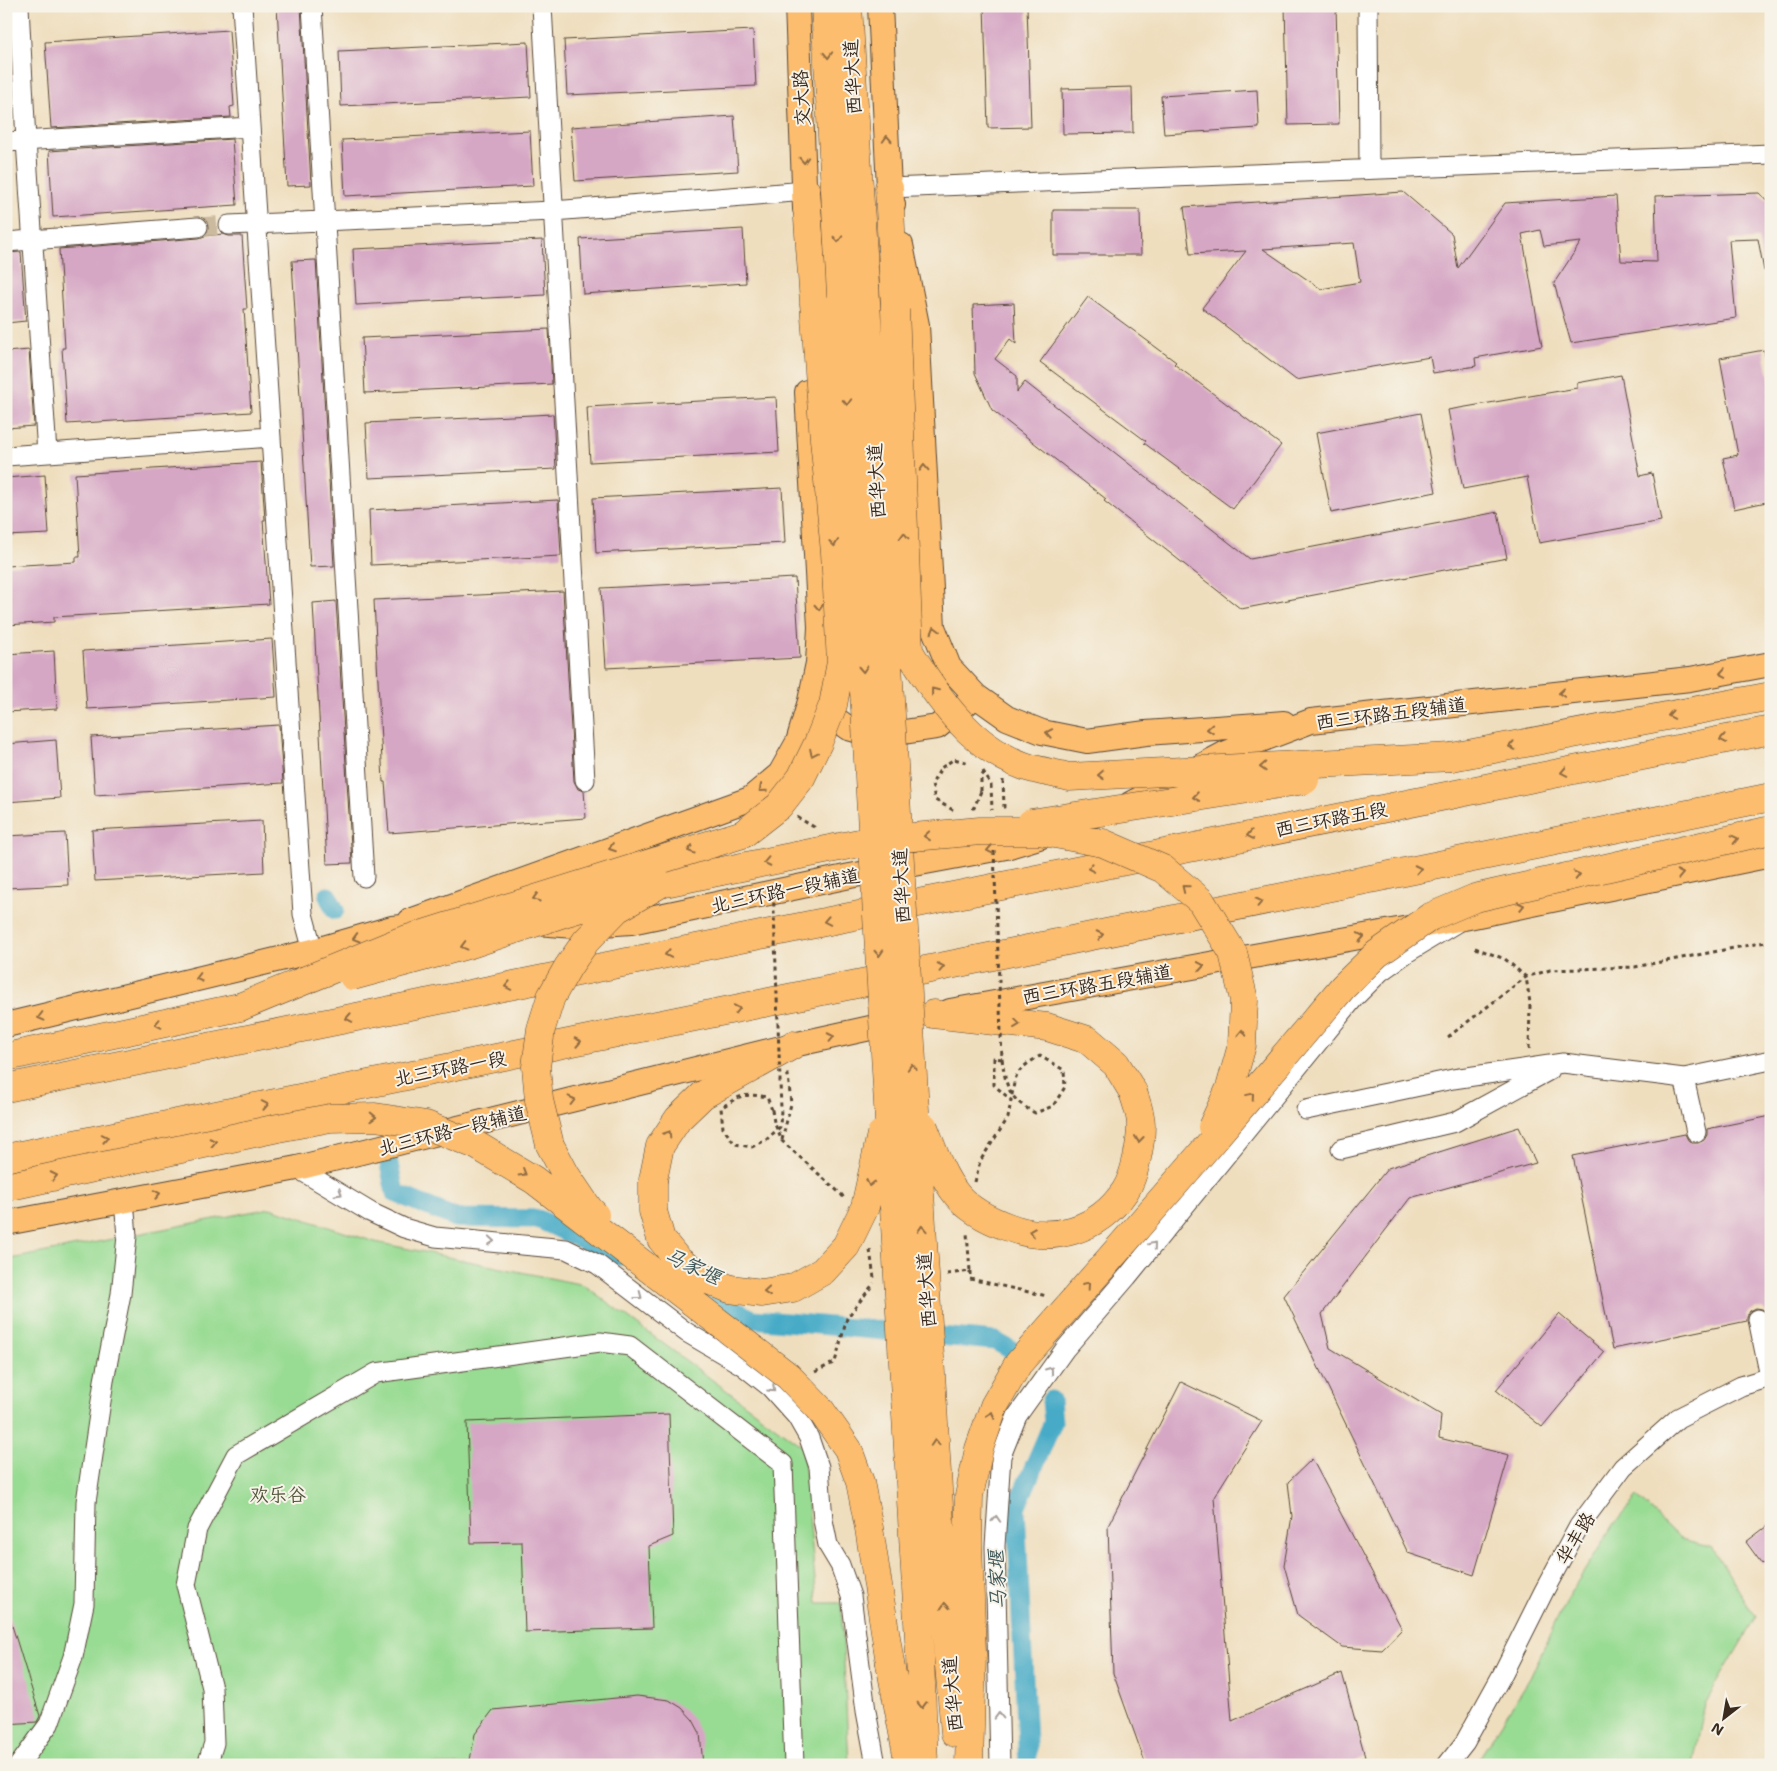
<svg xmlns="http://www.w3.org/2000/svg" width="1777" height="1771" viewBox="0 0 1777 1771" font-family="'Shantell Sans','LXGW WenKai TC',sans-serif">
<rect width="100%" height="100%" fill="#f7f3e8"/>
<filter id="ink" filterUnits="userSpaceOnUse"><feTurbulence type="fractalNoise" baseFrequency=".02" numOctaves="2"/><feDisplacementMap in="SourceGraphic" scale="10" xChannelSelector="R" yChannelSelector="G"/><feConvolveMatrix kernelMatrix="1 2 1 2 8 2 1 2 1" color-interpolation-filters="sRGB"/></filter>
<filter id="wash" filterUnits="userSpaceOnUse"><feTurbulence type="fractalNoise" baseFrequency=".0096" numOctaves="4" result="noise"/><feDisplacementMap in="SourceGraphic" scale="20" xChannelSelector="R" yChannelSelector="G"/><feGaussianBlur stdDeviation="1.12" result="paint"/><feColorMatrix in="noise" values="0 0 0 0 0 0 0 0 0 0 0 0 0 0 0 0 0 1.4 0 .05"/><feComposite in="paint" operator="in"/></filter>
<g filter="url(#wash)">
<rect width="100%" height="100%" fill="#efdebe"/>
<path fill="#98db93" stroke="#6a8258" d="M 270,1208 L 375,1242 L 584,1285 L 803,1447 L 817,1603 L 841,1603 L 849,1765 L 6,1765 L 6,1260 Z
M 1637,1497 L 1680,1539 L 1711,1546 L 1756,1617 L 1705,1704 L 1693,1765 L 1475,1765 L 1530,1678 L 1567,1598 L 1615,1523 Z"/>
<g fill="none" stroke-linecap="round" stroke-linejoin="round">
<path stroke="#47abc7" stroke-width="19" d="M 328,896 L 335,910
M 388,1159 L 395,1193 L 456,1218 L 538,1219 L 619,1256
M 687,1288 L 753,1319 L 995,1341 L 1015,1352
M 1028,1765 L 1016,1508 L 1053,1422 L 1051,1400"/>
</g>
<g id="blocks">
<path fill="#d6a7c5" fill-rule="evenodd" d="M 277,6 L 301,6 L 311,185 L 287,186 Z
M 984,6 L 1027,6 L 1031,127 L 988,128 Z
M 1285,6 L 1336,6 L 1339,124 L 1288,125 Z
M 229,30 L 234,106 L 230,107 L 231,117 L 51,128 L 45,42 Z
M 753,30 L 756,86 L 567,95 L 564,40 Z
M 528,42 L 531,97 L 341,106 L 339,51 Z
M 1132,87 L 1133,133 L 1063,134 L 1062,89 Z
M 1257,90 L 1259,128 L 1164,134 L 1161,96 Z
M 734,116 L 738,171 L 575,181 L 571,127 Z
M 530,131 L 533,186 L 345,196 L 342,140 Z
M 232,139 L 237,205 L 53,217 L 49,151 Z
M 1403,192 L 1452,234 L 1458,268 L 1505,203 L 1616,196 L 1621,261 L 1657,262 L 1655,196 L 1759,193 L 1771,204 L 1771,270 L 1764,271 L 1758,239 L 1729,240 L 1736,318 L 1571,343 L 1554,283 L 1581,242 L 1544,246 L 1540,230 L 1522,234 L 1542,346 L 1475,358 L 1476,366 L 1433,373 L 1430,357 L 1296,380 L 1202,308 L 1246,251 L 1190,254 L 1184,207 ZM 1354,243 L 1360,282 L 1321,289 L 1263,249 Z
M 1053,210 L 1140,210 L 1141,255 L 1053,255 Z
M 743,229 L 746,283 L 583,294 L 580,239 Z
M 223,234 L 229,236 L 242,236 L 247,309 L 244,309 L 251,412 L 67,424 L 62,348 L 65,348 L 59,249 L 199,238 L 205,236 Z
M 542,240 L 545,295 L 356,305 L 353,249 Z
M 21,252 L 26,321 L 6,323 L 6,253 Z
M 316,260 L 334,566 L 310,567 L 292,261 Z
M 1088,297 L 1176,362 L 1174,364 L 1281,445 L 1233,509 L 1144,443 L 1146,441 L 1040,362 Z
M 1014,303 L 1016,344 L 1010,339 L 995,359 L 1017,376 L 1017,392 L 1025,382 L 1250,559 L 1498,512 L 1507,558 L 1241,609 L 1104,501 L 1106,499 L 992,410 L 975,373 L 973,305 Z
M 549,329 L 552,384 L 365,393 L 362,338 Z
M 29,350 L 34,426 L 6,428 L 6,352 Z
M 1764,350 L 1771,387 L 1771,501 L 1734,509 L 1723,458 L 1738,455 L 1720,358 Z
M 1621,375 L 1640,476 L 1652,473 L 1661,521 L 1539,543 L 1527,477 L 1463,489 L 1448,410 L 1577,388 L 1577,383 Z
M 776,397 L 779,452 L 590,462 L 587,407 Z
M 1421,413 L 1436,492 L 1331,513 L 1316,433 Z
M 553,414 L 556,469 L 369,478 L 366,423 Z
M 261,462 L 265,520 L 263,520 L 269,604 L 54,617 L 54,622 L 6,625 L 6,566 L 76,562 L 76,557 L 80,557 L 75,474 Z
M 45,475 L 49,534 L 6,536 L 6,478 Z
M 782,488 L 785,543 L 596,553 L 593,498 Z
M 558,500 L 561,556 L 371,565 L 369,510 Z
M 795,578 L 800,658 L 606,668 L 601,588 Z
M 563,591 L 574,781 L 578,789 L 584,791 L 586,818 L 389,833 L 385,782 L 383,782 L 374,600 Z
M 336,601 L 352,863 L 327,864 L 313,603 Z
M 272,639 L 276,697 L 87,709 L 83,651 Z
M 54,651 L 57,709 L 6,712 L 6,654 Z
M 279,725 L 283,783 L 95,795 L 91,737 Z
M 56,740 L 60,798 L 6,802 L 6,744 Z
M 262,821 L 264,872 L 95,881 L 92,830 Z
M 65,833 L 68,885 L 6,888 L 6,836 Z
M 1771,1116 L 1771,1316 L 1769,1317 L 1767,1312 L 1762,1309 L 1756,1308 L 1750,1311 L 1747,1316 L 1747,1321 L 1613,1349 L 1573,1156 L 1685,1134 L 1688,1140 L 1692,1143 L 1698,1143 L 1704,1140 L 1707,1135 L 1707,1129 Z
M 1519,1127 L 1536,1163 L 1410,1198 L 1322,1314 L 1330,1348 L 1441,1415 L 1439,1438 L 1509,1455 L 1474,1575 L 1408,1553 L 1284,1296 L 1388,1168 Z
M 1559,1314 L 1604,1352 L 1542,1427 L 1496,1390 Z
M 1181,1382 L 1262,1421 L 1214,1497 L 1232,1721 L 1342,1673 L 1365,1756 L 1350,1765 L 1146,1765 L 1113,1673 L 1108,1526 Z
M 669,1414 L 673,1536 L 649,1546 L 652,1628 L 525,1632 L 522,1542 L 471,1543 L 467,1422 Z
M 1312,1459 L 1402,1629 L 1382,1650 L 1342,1647 L 1298,1615 L 1284,1565 L 1292,1516 L 1288,1482 Z
M 1771,1523 L 1771,1558 L 1762,1564 L 1746,1542 Z
M 6,1619 L 10,1619 L 40,1716 L 37,1722 L 6,1724 Z
M 637,1696 L 669,1700 L 682,1708 L 693,1720 L 700,1733 L 703,1765 L 469,1765 L 475,1734 L 493,1710 Z"/>
</g>
</g>
<g filter="url(#ink)">
<use href="#blocks" fill-opacity="0" stroke="#564536" stroke-width="1"/>
<g fill="none" stroke-linecap="round" stroke-linejoin="round">
<path stroke="#cbba9e" stroke-width="19" stroke-dasharray="19 9" stroke-linecap="butt" d="M 198,227 L 229,225"/>
<g stroke="#564536" stroke-width="21">
<path id="minor" d="M 19,6 L 26,141 L 47,453
M 242,6 L 303,914 L 313,951
M 312,6 L 364,877
M 542,6 L 585,780
M 1368,6 L 1369,169
M 6,142 L 250,127
M 889,188 L 1771,154
M 229,225 L 553,211 L 806,191
M 6,242 L 198,227
M 6,456 L 271,437
M 1684,1078 L 1696,1132
M 1306,1110 L 1453,1079 L 1563,1063 L 1684,1078 L 1771,1060
M 1341,1149 L 1455,1122 L 1550,1070
M 297,1168 L 370,1212 L 404,1228 L 435,1237 L 566,1249 L 597,1264 L 686,1332 L 742,1365 L 770,1387 L 797,1417 L 809,1438 L 819,1467 L 823,1520 L 828,1545 L 840,1565 L 851,1596 L 866,1711 L 876,1765
M 1758,1319 L 1770,1377
M 19,1765 L 49,1724 L 73,1657 L 84,1604 L 86,1502 L 104,1381 L 121,1294 L 127,1236 L 124,1201
M 207,1765 L 214,1743 L 212,1688 L 186,1585 L 197,1529 L 236,1455 L 376,1373 L 600,1342 L 630,1346 L 783,1464 L 794,1765
M 1000,1765 L 995,1546 L 1001,1456 L 1017,1416 L 1065,1349 L 1127,1277 L 1354,998 L 1380,972 L 1408,952 L 1456,923
M 1447,1765 L 1465,1742 L 1502,1675 L 1544,1591 L 1579,1526 L 1623,1467 L 1678,1418 L 1741,1386 L 1771,1377"/>
</g>
<g stroke="#564536" stroke-width="26">
<path id="major" d="M 797,6 L 805,209
M 880,6 L 889,188 L 893,205
M 901,245 L 917,325 L 933,627 L 949,667 L 976,696 L 1007,718 L 1042,732 L 1087,741 L 1146,733 L 1284,723
M 816,705 L 848,728 L 877,736 L 937,727 L 967,703
M 1130,804 L 1224,754 L 1311,721 L 1690,679 L 1771,664
M 410,921 L 750,799 L 780,774 L 798,742 L 810,701 L 818,663 L 820,627 L 807,392
M 538,923 L 574,926 L 631,922 L 850,876 L 1006,847 L 1042,836
M 950,1011 L 1464,918 L 1771,855
M 6,1025 L 313,951 L 392,928 L 432,924
M 6,1223 L 297,1168 L 793,1045 L 902,1021"/>
</g>
<g stroke="#564536" stroke-width="29">
<path id="highway" d="M 825,6 L 835,191
M 848,6 L 859,187
M 889,188 L 895,310
M 806,191 L 814,303
M 1452,757 L 1771,696
M 660,884 L 717,872
M 933,1014 L 1047,1027 L 1088,1040 L 1116,1064 L 1133,1092
M 6,1057 L 240,1007
M 6,1088 L 1771,730
M 6,1158 L 1771,797
M 653,1180 L 660,1146 L 678,1119 L 703,1095 L 793,1045
M 948,1654 L 955,1733
M 920,1656 L 924,1765
M 890,1663 L 909,1765
M 969,1765 L 972,1653"/>
</g>
<path stroke="#564536" stroke-width="3" stroke-dasharray="4 4" stroke-linecap="butt" d="M 981,791 L 981,777 L 985,771
M 1003,807 L 1004,807 L 1003,780
M 1475,948 L 1505,959 L 1526,977 L 1530,1003 L 1529,1051
M 1448,1037 L 1526,977 L 1550,970 L 1635,967 L 1771,941
M 1002,1059 L 994,1058 L 994,1085 L 1012,1101
M 772,1110 L 774,1122 L 782,1141 L 841,1194 L 844,1198
M 782,1140 L 791,1104 L 788,1075 L 786,1075
M 975,1182 L 980,1161 L 1008,1118 L 1014,1083
M 870,1250 L 874,1278
M 970,1271 L 970,1279 L 1047,1296
M 947,1274 L 970,1271 L 967,1233
M 815,1372 L 835,1362 L 847,1318 L 874,1283"/>
<use href="#minor" stroke="#fff" stroke-width="19"/>
<use href="#major" stroke="#fcbd6e" stroke-width="24"/>
<use href="#highway" stroke="#fcbd6e" stroke-width="28"/>
<g stroke="#564536" stroke-width="29" stroke-linecap="butt">
<path id="highway-bridge" d="M 859,187 L 948,1654
M 835,191 L 920,1656
M 895,310 L 909,651 C 937,697 970,747 1024,766 C 1038,771 1054,773 1069,777 L 1452,757
M 1031,823 L 1305,780
M 717,872 L 869,841 L 980,831 L 1039,831 L 1103,843 L 1163,869 L 1201,901 L 1233,953 L 1244,1000 L 1242,1045 L 1230,1088 L 1212,1127
M 353,976 L 471,944 L 567,912 L 630,893
M 240,1007 L 401,941 L 743,834 L 779,806 L 801,778 L 818,743 L 833,705 L 841,662 L 835,552 L 824,439 L 814,303
M 924,1127 C 933,1150 941,1175 957,1195 C 970,1211 989,1220 1008,1227 C 1052,1244 1098,1231 1125,1191 C 1135,1176 1141,1143 1141,1125 C 1141,1114 1136,1102 1133,1092
M 653,1180 L 653,1211 L 661,1239 L 678,1260 L 701,1277 L 730,1289 L 762,1293 L 793,1288 L 823,1271 L 846,1246 L 865,1207 L 881,1134
M 6,1187 L 278,1128 L 330,1118 L 375,1117 L 426,1125 L 476,1145 L 534,1180 L 788,1376 L 820,1409 L 848,1449 L 860,1482 L 869,1528 L 890,1663
M 595,1215 L 589,1209 L 566,1175 L 550,1145 L 539,1100 L 536,1067 L 541,1029 L 551,997 L 568,967 L 586,941 L 617,909 L 660,884
M 972,1653 L 968,1544 L 969,1496 L 979,1449 L 994,1406 L 1018,1364 L 1196,1160 L 1343,987 L 1377,954 L 1430,917 L 1475,898 L 1771,830"/>
</g>
<path stroke="#564536" stroke-width="3" stroke-dasharray="4 4" stroke-linecap="butt" d="M 983,771 L 991,785 L 992,810
M 972,808 L 974,808 L 981,791
M 953,810 L 935,800 L 932,784 L 941,768 L 954,759 L 970,763
M 797,817 L 814,827 L 815,830
M 994,851 L 1002,1059 C 1006,1088 1009,1099 1035,1113 L 1053,1106 L 1065,1087 L 1064,1070 L 1040,1056 C 1028,1063 1017,1069 1014,1083
M 772,1110 L 767,1097 C 744,1093 740,1095 721,1108 L 723,1128 L 735,1144 L 752,1147 L 766,1140 L 780,1127 L 781,1109 L 773,883"/>
<use href="#highway-bridge" stroke="#fcbd6e" stroke-width="28"/>
</g>
<defs><path id="oneway-chevron" d="M-2-3.5L2.5 0L-2 3.5" fill="none" stroke-width="1.6" stroke-linecap="round" stroke-linejoin="round" transform="scale(1.25)"/></defs>
<g stroke="#926c42">
<use href="#oneway-chevron" transform="translate(828 55) rotate(87)"/>
<use href="#oneway-chevron" transform="translate(887 139) rotate(-93)"/>
<use href="#oneway-chevron" transform="translate(804 160) rotate(87)"/>
<use href="#oneway-chevron" transform="translate(838 239) rotate(87)"/>
<use href="#oneway-chevron" transform="translate(847 402) rotate(87)"/>
<use href="#oneway-chevron" transform="translate(924 468) rotate(-93)"/>
<use href="#oneway-chevron" transform="translate(904 536) rotate(-92)"/>
<use href="#oneway-chevron" transform="translate(834 543) rotate(84)"/>
<use href="#oneway-chevron" transform="translate(819 607) rotate(87)"/>
<use href="#oneway-chevron" transform="translate(935 630) rotate(-106)"/>
<use href="#oneway-chevron" transform="translate(863 669) rotate(87)"/>
<use href="#oneway-chevron" transform="translate(1723 673) rotate(170)"/>
<use href="#oneway-chevron" transform="translate(934 691) rotate(-128)"/>
<use href="#oneway-chevron" transform="translate(1562 693) rotate(174)"/>
<use href="#oneway-chevron" transform="translate(1671 715) rotate(169)"/>
<use href="#oneway-chevron" transform="translate(1210 729) rotate(176)"/>
<use href="#oneway-chevron" transform="translate(1049 733) rotate(-169)"/>
<use href="#oneway-chevron" transform="translate(1723 739) rotate(169)"/>
<use href="#oneway-chevron" transform="translate(1512 746) rotate(169)"/>
<use href="#oneway-chevron" transform="translate(813 753) rotate(116)"/>
<use href="#oneway-chevron" transform="translate(1263 767) rotate(177)"/>
<use href="#oneway-chevron" transform="translate(1564 772) rotate(169)"/>
<use href="#oneway-chevron" transform="translate(1101 775) rotate(177)"/>
<use href="#oneway-chevron" transform="translate(762 789) rotate(140)"/>
<use href="#oneway-chevron" transform="translate(1196 797) rotate(171)"/>
<use href="#oneway-chevron" transform="translate(1250 835) rotate(169)"/>
<use href="#oneway-chevron" transform="translate(927 836) rotate(175)"/>
<use href="#oneway-chevron" transform="translate(1735 839) rotate(-13)"/>
<use href="#oneway-chevron" transform="translate(612 848) rotate(160)"/>
<use href="#oneway-chevron" transform="translate(691 850) rotate(163)"/>
<use href="#oneway-chevron" transform="translate(990 850) rotate(169)"/>
<use href="#oneway-chevron" transform="translate(767 862) rotate(168)"/>
<use href="#oneway-chevron" transform="translate(1091 868) rotate(169)"/>
<use href="#oneway-chevron" transform="translate(1418 869) rotate(-12)"/>
<use href="#oneway-chevron" transform="translate(1680 874) rotate(-12)"/>
<use href="#oneway-chevron" transform="translate(1577 875) rotate(-13)"/>
<use href="#oneway-chevron" transform="translate(1185 888) rotate(-141)"/>
<use href="#oneway-chevron" transform="translate(536 898) rotate(163)"/>
<use href="#oneway-chevron" transform="translate(1259 902) rotate(-12)"/>
<use href="#oneway-chevron" transform="translate(1521 906) rotate(-12)"/>
<use href="#oneway-chevron" transform="translate(827 921) rotate(169)"/>
<use href="#oneway-chevron" transform="translate(1100 935) rotate(-12)"/>
<use href="#oneway-chevron" transform="translate(1361 937) rotate(-10)"/>
<use href="#oneway-chevron" transform="translate(356 938) rotate(164)"/>
<use href="#oneway-chevron" transform="translate(464 946) rotate(165)"/>
<use href="#oneway-chevron" transform="translate(879 953) rotate(87)"/>
<use href="#oneway-chevron" transform="translate(668 954) rotate(169)"/>
<use href="#oneway-chevron" transform="translate(1201 966) rotate(-10)"/>
<use href="#oneway-chevron" transform="translate(941 967) rotate(-12)"/>
<use href="#oneway-chevron" transform="translate(199 978) rotate(166)"/>
<use href="#oneway-chevron" transform="translate(508 986) rotate(169)"/>
<use href="#oneway-chevron" transform="translate(737 1009) rotate(-12)"/>
<use href="#oneway-chevron" transform="translate(41 1017) rotate(166)"/>
<use href="#oneway-chevron" transform="translate(349 1018) rotate(169)"/>
<use href="#oneway-chevron" transform="translate(158 1024) rotate(168)"/>
<use href="#oneway-chevron" transform="translate(1017 1024) rotate(7)"/>
<use href="#oneway-chevron" transform="translate(1242 1033) rotate(-88)"/>
<use href="#oneway-chevron" transform="translate(831 1037) rotate(-12)"/>
<use href="#oneway-chevron" transform="translate(578 1042) rotate(-11)"/>
<use href="#oneway-chevron" transform="translate(912 1067) rotate(-93)"/>
<use href="#oneway-chevron" transform="translate(1251 1096) rotate(-50)"/>
<use href="#oneway-chevron" transform="translate(572 1100) rotate(-14)"/>
<use href="#oneway-chevron" transform="translate(265 1105) rotate(-11)"/>
<use href="#oneway-chevron" transform="translate(373 1117) rotate(2)"/>
<use href="#oneway-chevron" transform="translate(668 1134) rotate(-57)"/>
<use href="#oneway-chevron" transform="translate(105 1138) rotate(-11)"/>
<use href="#oneway-chevron" transform="translate(1139 1139) rotate(96)"/>
<use href="#oneway-chevron" transform="translate(213 1142) rotate(-12)"/>
<use href="#oneway-chevron" transform="translate(523 1173) rotate(31)"/>
<use href="#oneway-chevron" transform="translate(54 1176) rotate(-12)"/>
<use href="#oneway-chevron" transform="translate(870 1183) rotate(103)"/>
<use href="#oneway-chevron" transform="translate(157 1194) rotate(-11)"/>
<use href="#oneway-chevron" transform="translate(922 1229) rotate(-94)"/>
<use href="#oneway-chevron" transform="translate(1032 1232) rotate(-172)"/>
<use href="#oneway-chevron" transform="translate(1087 1285) rotate(-49)"/>
<use href="#oneway-chevron" transform="translate(767 1292) rotate(175)"/>
<use href="#oneway-chevron" transform="translate(991 1415) rotate(-70)"/>
<use href="#oneway-chevron" transform="translate(935 1443) rotate(-94)"/>
<use href="#oneway-chevron" transform="translate(945 1606) rotate(-94)"/>
<use href="#oneway-chevron" transform="translate(922 1705) rotate(88)"/>
</g>
<g stroke="#a79f9a">
<use href="#oneway-chevron" transform="translate(339 1193) rotate(31)"/>
<use href="#oneway-chevron" transform="translate(491 1241) rotate(5)"/>
<use href="#oneway-chevron" transform="translate(1153 1245) rotate(-51)"/>
<use href="#oneway-chevron" transform="translate(639 1296) rotate(37)"/>
<use href="#oneway-chevron" transform="translate(1050 1370) rotate(-54)"/>
<use href="#oneway-chevron" transform="translate(772 1389) rotate(44)"/>
<use href="#oneway-chevron" transform="translate(996 1519) rotate(-87)"/>
<use href="#oneway-chevron" transform="translate(999 1716) rotate(-91)"/>
</g>
</g>
<g text-anchor="middle" stroke-width="4" stroke-linejoin="round" paint-order="stroke">
<g font-size="19" fill="#3b2a1e" stroke="#f7f3e8">
<text transform="translate(852 77) rotate(-93)" y="7">西华大道</text>
<text transform="translate(801 98) rotate(-93)" y="7">交大路</text>
<text transform="translate(876 481) rotate(-93)" y="7">西华大道</text>
<text transform="translate(1391 713) rotate(-7)" y="7">西三环路五段辅道</text>
<text transform="translate(1331 819) rotate(-11)" y="7">西三环路五段</text>
<text transform="translate(901 886) rotate(-93)" y="7">西华大道</text>
<text transform="translate(785 890) rotate(-12)" y="7">北三环路一段辅道</text>
<text transform="translate(1097 984) rotate(-10)" y="7">西三环路五段辅道</text>
<text transform="translate(450 1068) rotate(-11)" y="7">北三环路一段</text>
<text transform="translate(452 1130) rotate(-14)" y="7">北三环路一段辅道</text>
<text transform="translate(926 1290) rotate(-94)" y="7">西华大道</text>
<text transform="translate(1575 1538) rotate(-59)" y="7">华丰路</text>
<text transform="translate(952 1694) rotate(-95)" y="7">西华大道</text>
</g>
<g font-size="19" fill="#52563b" stroke="#f7f3e8">
<text x="278" y="1501">欢乐谷</text>
</g>
<g font-size="20" font-style="italic" fill="#3f5759" stroke="#f7f3e8">
<text transform="translate(693 1266) rotate(25)" y="7">马家堰</text>
<text transform="translate(997 1580) rotate(-93)" y="7">马家堰</text>
</g>
</g>
<rect width="1777" height="1771" fill="none" stroke="#f7f3e8" stroke-width="25"/>
<g transform="translate(1724 1718) rotate(211)" stroke="#f7f3e8" stroke-width="4" paint-order="stroke">
<path d="M0-4L9 19L0 12L-9 19Z" fill="#3b2a1e"/>
<text y="-8" font-size="14" font-weight="bold" text-anchor="middle" fill="#3b2a1e">N</text>
</g>
</svg>
